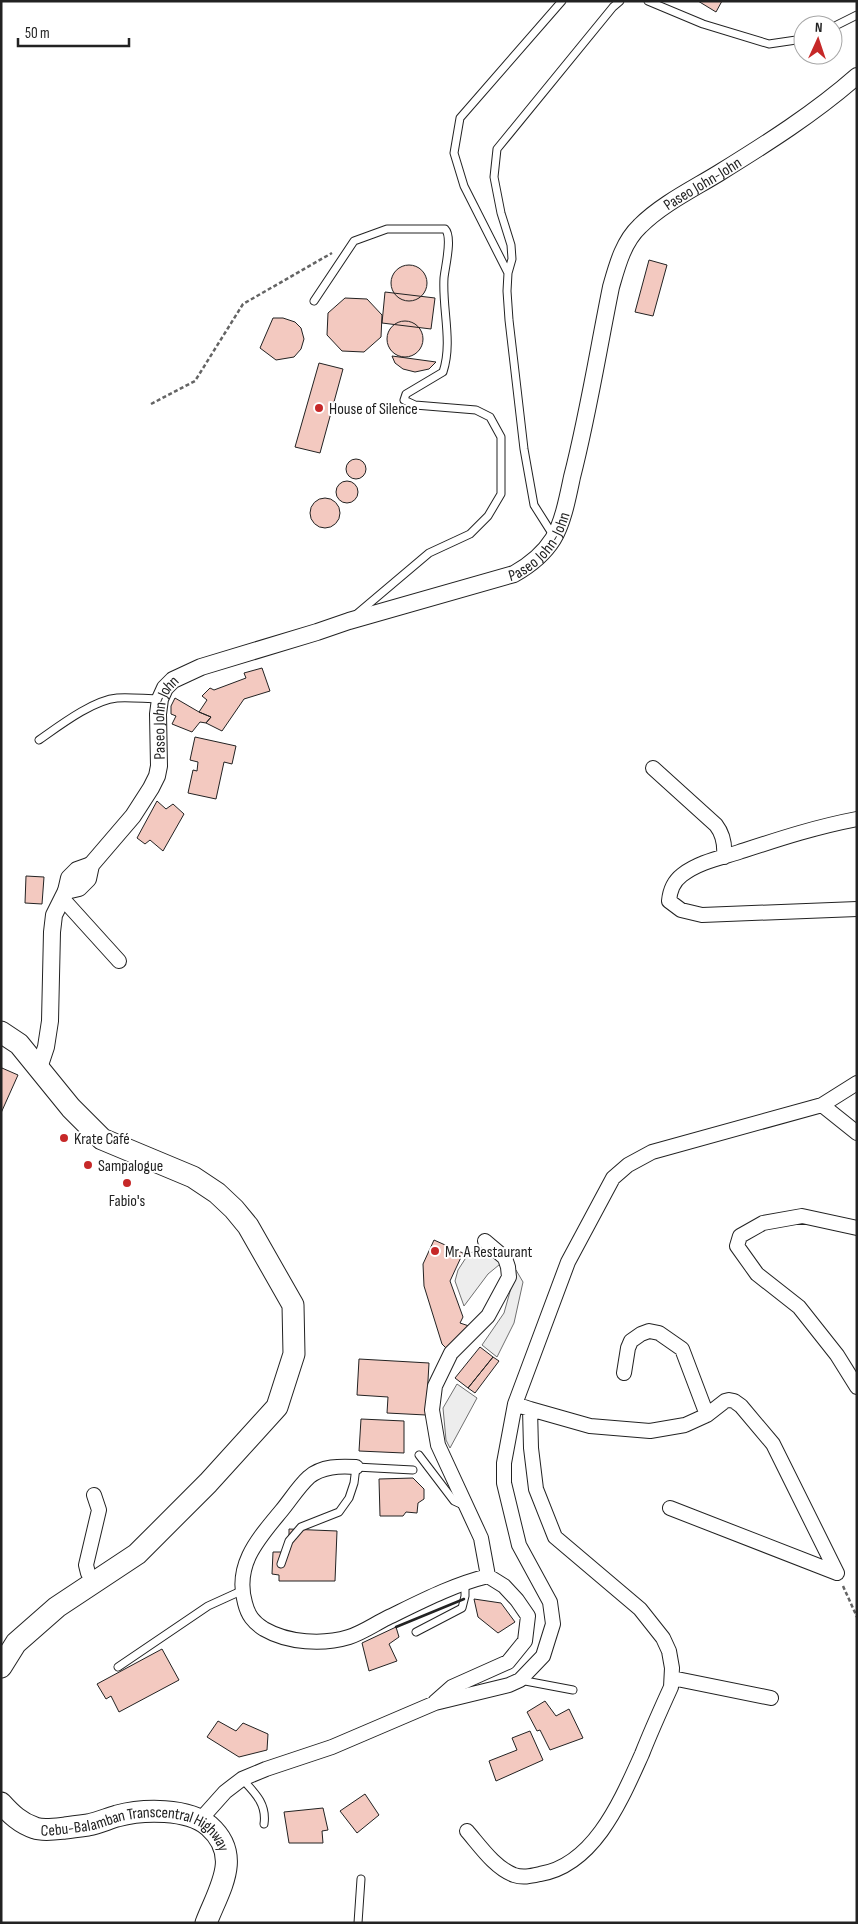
<svg xmlns="http://www.w3.org/2000/svg" width="858" height="1924" viewBox="0 0 858 1924" font-family="'Sofia Sans Condensed',sans-serif">
<rect width="100%" height="100%" fill="#fff"/>
<path fill="#ededed" stroke="#6f6f6f" d="M 487,1249 L 505,1260 L 488,1274 L 464,1306 L 455,1281 L 458,1270 L 469,1253 Z
M 516,1270 L 523,1282 L 514,1323 L 497,1357 L 482,1345 L 504,1313 Z
M 457,1384 L 477,1398 L 450,1448 L 446,1440 L 443,1408 Z"/>
<path fill="#f3c9c0" stroke="#222" d="M 698,1 L 722,1 L 716,12 Z
M 649,260 L 667,265 L 653,316 L 635,312 Z
M391 283a18 18 0 1 1 36 0a18 18 0 1 1-36 0Z
M 385,292 L 435,298 L 431,329 L 382,323 Z
M 345,298 L 367,299 L 382,315 L 381,337 L 364,352 L 342,351 L 327,335 L 328,313 Z
M 273,318 L 283,318 L 295,322 L 301,328 L 304,339 L 301,349 L 294,357 L 276,360 L 260,348 Z
M387 339a18 18 0 1 1 36 0a18 18 0 1 1-36 0Z
M 392,356 L 436,362 L 429,369 L 415,372 L 403,369 L 395,363 Z
M 319,363 L 343,369 L 320,453 L 295,447 Z
M346 469a10 10 0 1 1 20 0a10 10 0 1 1-20 0Z
M336 492a11 11 0 1 1 22 0a11 11 0 1 1-22 0Z
M310 513a15 15 0 1 1 30 0a15 15 0 1 1-30 0Z
M 262,668 L 270,691 L 244,699 L 222,731 L 206,723 L 211,717 L 199,712 L 207,700 L 202,696 L 210,688 L 214,690 L 246,678 L 244,673 Z
M 175,698 L 199,712 L 211,717 L 206,723 L 200,722 L 192,732 L 172,724 L 176,716 L 171,714 L 171,706 Z
M 195,737 L 236,746 L 232,764 L 224,762 L 216,799 L 188,793 L 193,770 L 197,771 L 198,762 L 190,760 Z
M 157,801 L 166,809 L 173,804 L 184,814 L 163,851 L 150,840 L 145,844 L 137,838 Z
M 26,876 L 44,877 L 42,904 L 25,903 Z
M 2,1068 L 18,1075 L 1,1113 L 1,1071 Z
M 434,1240 L 463,1253 L 450,1281 L 463,1317 L 460,1323 L 469,1326 L 449,1351 L 442,1344 L 424,1286 L 423,1264 Z
M 480,1347 L 493,1357 L 468,1388 L 455,1378 Z
M 493,1357 L 499,1361 L 475,1393 L 468,1388 Z
M 359,1359 L 429,1363 L 426,1415 L 387,1413 L 388,1397 L 357,1395 Z
M 361,1419 L 404,1421 L 404,1453 L 359,1451 Z
M 413,1478 L 424,1489 L 424,1499 L 418,1503 L 417,1513 L 406,1512 L 403,1516 L 380,1516 L 379,1479 Z
M 289,1529 L 337,1531 L 335,1581 L 279,1581 L 279,1575 L 272,1574 L 273,1552 L 289,1552 Z
M 474,1599 L 501,1603 L 515,1622 L 498,1633 L 478,1617 Z
M 396,1627 L 399,1637 L 389,1644 L 397,1661 L 369,1671 L 362,1643 Z
M 162,1649 L 179,1680 L 119,1712 L 111,1696 L 106,1699 L 97,1684 Z
M 545,1701 L 556,1716 L 569,1709 L 583,1738 L 550,1750 L 540,1730 L 537,1731 L 527,1712 Z
M 218,1721 L 236,1731 L 243,1723 L 268,1734 L 267,1750 L 239,1757 L 207,1737 Z
M 530,1731 L 543,1760 L 496,1781 L 489,1761 L 517,1750 L 512,1738 Z
M 365,1794 L 379,1815 L 357,1833 L 340,1811 Z
M 323,1808 L 328,1830 L 322,1831 L 323,1843 L 289,1843 L 284,1812 Z"/>
<g fill="none" stroke-linecap="round" stroke-linejoin="round">
<g stroke="#222" stroke-width="9">
<path id="service" d="M 648,1 L 703,24 L 769,44 L 803,39
M 833,27 L 857,15
M 508,273 L 464,186 L 454,153 L 460,118 L 562,1
M 314,301 L 354,241 L 387,229 L 445,229 C 453,237 445,267 444,278 C 442,309 453,342 443,372 L 406,394 L 404,400 L 415,405 L 476,410 L 490,417 L 501,437 L 501,494 L 488,516 L 470,534 L 429,553 L 358,613
M 553,535 L 534,505 L 524,449 L 509,320 L 507,291 L 508,273 L 512,259 L 511,245 L 501,213 L 494,177 L 497,149 L 613,7 L 620,1
M 39,740 C 59,726 93,700 117,698 C 131,697 146,699 160,699
M 419,1455 L 454,1501 L 465,1506
M 281,1564 L 289,1541 L 301,1527 L 339,1512 L 349,1498 L 354,1483 L 356,1467 L 413,1470
M 416,1632 L 462,1608 L 465,1596 L 465,1582
M 118,1667 L 208,1606 L 241,1591
M 520,1680 L 573,1690
M 242,1779 C 255,1793 267,1804 264,1824
M 358,1923 L 361,1879"/>
</g>
<g stroke="#222" stroke-width="16">
<path id="minor" d="M 653,768 L 716,825 C 723,834 725,846 724,857
M 857,819 C 815,827 779,839 739,852 C 720,858 699,862 682,875 C 673,882 670,890 669,901 L 681,910 L 702,915 L 857,909
M 62,898 L 119,961
M 822,1105 L 857,1133
M 857,1228 L 802,1216 L 763,1223 L 740,1236 L 737,1246 L 757,1274 L 799,1307 L 837,1355 L 857,1387
M 485,1241 L 505,1258 L 508,1267 L 509,1277 L 488,1316 L 451,1353 L 435,1386 L 432,1410 L 438,1445 L 481,1538 L 488,1576
M 624,1373 L 628,1348 L 631,1341 L 641,1334 L 649,1331 L 659,1333 L 682,1349 L 707,1415
M 530,1409 L 590,1426 L 650,1431 L 685,1425 L 707,1415 L 725,1401 L 729,1400 L 734,1401 L 741,1406 L 773,1444 L 837,1573
M 356,1467 C 340,1466 322,1466 309,1477 C 299,1486 291,1499 282,1510 C 259,1538 234,1564 245,1603 C 248,1615 253,1622 264,1629 C 288,1643 323,1645 349,1637 C 362,1633 375,1624 387,1618 C 420,1602 452,1585 488,1576 L 504,1586 L 517,1600 L 528,1616 L 525,1641 L 508,1662 L 452,1687 L 435,1702
M 94,1495 L 99,1510 L 86,1565 L 88,1573 L 96,1582
M 670,1508 L 837,1573
M 672,1678 L 771,1698
M 200,1820 L 225,1792 L 242,1779 L 266,1769 L 332,1747 L 435,1703 L 509,1685 L 520,1680 L 543,1656 L 553,1624 L 550,1602 L 519,1545 L 504,1483 L 504,1463 L 515,1404 L 568,1262 L 613,1178 L 628,1165 L 652,1152 L 822,1105 L 857,1083
M 467,1831 C 480,1846 495,1868 514,1875 C 523,1878 531,1876 540,1874 C 595,1865 622,1798 642,1754 C 651,1731 661,1709 671,1687 L 672,1668 L 669,1651 L 663,1638 L 640,1609 L 555,1537 L 536,1489 L 531,1448 L 530,1409 L 515,1404"/>
</g>
<g stroke="#222" stroke-width="18">
<g id="tertiary">
<path id="s1" d="M 66,891 L 79,888 L 88,879 L 91,865 L 133,816 L 151,788 L 157,776 L 159,766 L 158,714 L 160,699 L 165,688 L 173,680 L 201,667 L 317,632 L 349,621 L 514,574 C 530,565 543,555 553,539 C 563,523 568,496 572,477 C 588,415 598,351 611,287 C 617,266 623,242 640,226 C 662,204 693,189 719,173 C 766,144 815,113 857,76"/>
<path d="M 39,1068 L 46,1047 L 50,1021 L 52,932 L 54,915 L 66,891 L 69,878 L 77,870 L 91,865"/>
</g>
</g>
<g stroke="#222" stroke-width="23">
<g id="primary">
<path d="M 1,1032 L 19,1044 L 71,1108 L 102,1139 L 193,1177 L 217,1193 L 234,1209 L 248,1226 L 293,1305 L 294,1354 L 277,1407 L 208,1483 L 137,1554 L 57,1607 L 16,1643 L 1,1667"/>
<path id="s2" d="M 1,1803 C 11,1814 20,1823 35,1828 C 43,1831 56,1829 65,1828 C 72,1827 80,1826 88,1825 C 98,1823 107,1819 117,1816 C 143,1809 188,1808 209,1826 C 243,1856 219,1889 206,1923"/>
</g>
</g>
<path stroke="#646464" stroke-width="2.5" stroke-dasharray="4 2.5" stroke-linecap="butt" d="M 151,404 L 195,381 L 243,304 L 332,253
M 843,1586 L 857,1617"/>
<use href="#service" stroke="#fff" stroke-width="7"/>
<use href="#minor" stroke="#fff" stroke-width="14"/>
<use href="#tertiary" stroke="#fff" stroke-width="16"/>
<use href="#primary" stroke="#fff" stroke-width="21"/>
<path stroke="#222" stroke-width="2.5" d="M 396,1627 L 464,1599"/>
</g>
<g fill="#c62828" stroke="#fff" stroke-width="2">
<circle cx="319" cy="408" r="5"/>
<circle cx="64" cy="1138" r="5"/>
<circle cx="88" cy="1165" r="5"/>
<circle cx="127" cy="1183" r="5"/>
<circle cx="435" cy="1251" r="5"/>
</g>
<g text-anchor="middle" stroke-width="4" stroke-linejoin="round" paint-order="stroke">
<g font-size="16" fill="#222" stroke="#fff">
<text dy="6" stroke="none"><textPath href="#s1" startOffset="1066">Paseo John-John</textPath></text>
<text dy="6" stroke="none"><textPath href="#s1" startOffset="648">Paseo John-John</textPath></text>
<text dy="6" stroke="none"><textPath href="#s1" startOffset="212">Paseo John-John</textPath></text>
<text dy="6" stroke="none"><textPath href="#s2" startOffset="150">Cebu-Balamban Transcentral Highway</textPath></text>
</g>
<g font-size="16" fill="#222" stroke="#fff" text-anchor="start">
<text x="329" y="414">House of Silence</text>
<text x="74" y="1144">Krate Café</text>
<text x="98" y="1171">Sampalogue</text>
<text x="127" y="1206" text-anchor="middle">Fabio's</text>
<text x="445" y="1257">Mr. A Restaurant</text>
</g>
</g>
<rect width="858" height="1924" fill="none" stroke="#222222" stroke-width="5"/>
<g transform="translate(818 40) rotate(3)"><circle r="24" fill="#ffffff" stroke="#a7a7a7"/>
<path d="M0-4L9 19L0 12L-9 19Z" fill="#c62828"/>
<text y="-8" font-size="14" font-weight="bold" text-anchor="middle" fill="#222222">N</text>
</g>
<path d="M18 38v8h111v-8" fill="none" stroke="#222222" stroke-width="2.5"/>
<text x="25" y="38" font-size="15" fill="#222222" stroke="#ffffff" stroke-width="4" paint-order="stroke">50 m</text>
</svg>
